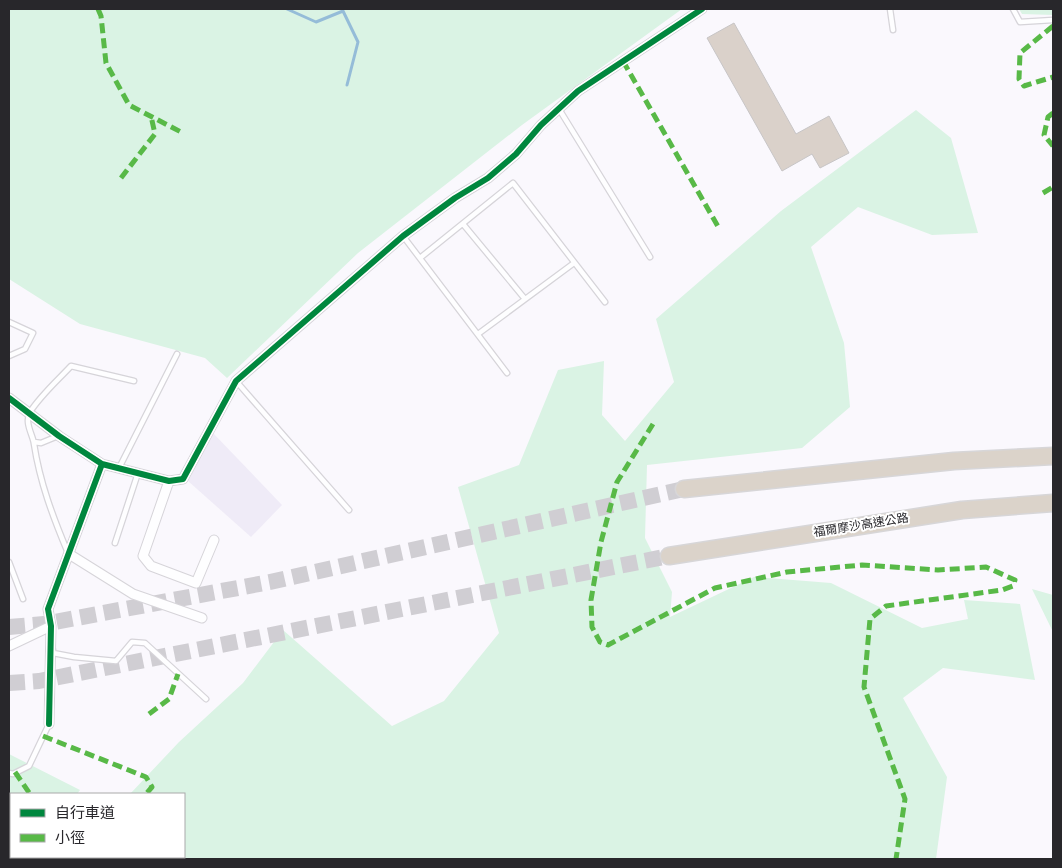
<svg xmlns="http://www.w3.org/2000/svg" width="1062" height="868" viewBox="0 0 1062 868" font-family="Inter,'Noto Sans TC',sans-serif">
<rect width="100%" height="100%" fill="#faf8fd"/>
<path fill="#efebf7" d="M 213,433 L 282,505 L 251,537 L 188,481 Z"/>
<path fill="#daf3e4" d="M 9,9 L 682,9 L 522,125 L 358,253 L 227,378 L 205,358 L 80,324 L 9,279 Z
M 1019,9 L 1053,9 L 1053,15 L 1022,14 Z
M 916,110 L 951,138 L 978,233 L 932,235 L 858,207 L 811,247 L 844,343 L 850,407 L 802,448 L 647,465 L 645,538 L 672,592 L 670,617 L 754,577 L 831,583 L 922,628 L 968,619 L 964,600 L 1020,604 L 1035,680 L 943,668 L 903,698 L 947,777 L 936,859 L 70,859 L 73,857 L 184,857 L 184,794 L 130,794 L 179,742 L 243,683 L 283,630 L 392,726 L 444,701 L 499,633 L 458,487 L 519,465 L 558,370 L 604,361 L 602,415 L 625,441 L 674,382 L 656,319 L 781,211 Z
M 1032,589 L 1053,595 L 1053,632 Z
M 9,754 L 80,790 L 77,794 L 11,794 L 11,857 L 28,857 L 27,859 L 9,859 Z"/>
<g fill="none" stroke-linecap="round" stroke-linejoin="round">
<path stroke="#95bcd8" stroke-width="3" d="M 287,9 L 316,22 L 343,11 L 358,42 L 347,85"/>
</g>
<path fill="#dad1ca" stroke="#c7c5c6" d="M 734,23 L 796,134 L 829,116 L 849,153 L 820,168 L 812,154 L 782,171 L 707,38 Z"/>
<g fill="none" stroke-linecap="round" stroke-linejoin="round">
<path stroke="#d0ced3" stroke-width="16" stroke-dasharray="16 8" stroke-linecap="butt" d="M 9,627 L 44,624 L 270,582 L 684,489
M 9,683 L 39,681 L 669,556"/>
<g stroke="#d6d4d9" stroke-width="7">
<path id="service" d="M 890,9 L 893,30
M 1013,9 L 1020,22 L 1053,20
M 559,109 L 650,257
M 463,224 L 525,299
M 403,236 L 507,373
M 420,258 L 513,183 L 605,302
M 9,322 L 33,333 L 25,349 L 9,356
M 478,334 L 574,263
M 236,381 L 349,510
M 34,442 L 41,443 L 58,436
M 119,468 L 177,354
M 115,543 L 138,473
M 68,553 C 53,517 40,483 34,444 C 33,435 24,423 30,412 C 41,395 58,380 71,366 L 134,381
M 9,562 L 23,599
M 53,650 L 53,653 L 74,657 L 116,661 L 132,642 L 145,643 L 206,699
M 9,773 L 13,774 L 29,766 L 49,724"/>
</g>
<g stroke="#d6d4d9" stroke-width="11">
<path id="minor" d="M 9,398 L 59,436 L 102,464 L 169,481 L 183,479 L 236,381 L 403,236 L 455,198 L 488,178 L 516,154 L 541,125 L 578,91 L 702,9
M 169,481 L 143,556 L 151,566 L 196,583 L 214,540
M 69,554 L 133,594 L 202,618
M 9,646 L 51,626
M 49,724 L 51,626 L 48,609 L 102,464"/>
</g>
<g stroke="#d7d6d8" stroke-width="19">
<path id="motorway" d="M 684,489 L 954,461 L 1053,456
M 669,556 L 962,510 L 1053,503"/>
</g>
<use href="#service" stroke="#fefeff" stroke-width="4.5"/>
<use href="#minor" stroke="#fefeff" stroke-width="9"/>
<use href="#motorway" stroke="#dbd3ca" stroke-width="16"/>
<path stroke="#58b947" stroke-width="5" stroke-dasharray="10 5" stroke-linecap="butt" d="M 98,9 L 101,16 L 106,63 L 129,105 L 183,133
M 1053,26 L 1020,53 L 1019,79 L 1024,86 L 1053,77
M 623,61 L 720,230
M 1053,113 L 1048,117 L 1044,135 L 1053,146
M 121,178 L 155,134 L 151,116
M 1043,193 L 1053,187
M 653,424 L 617,482 L 601,542 L 591,600 L 592,627 L 600,642 L 608,645 L 715,588 L 787,572 L 862,565 L 938,570 L 986,567 L 1015,580 L 1013,586 L 1002,590 L 886,606 L 870,619 L 864,687 L 905,799 L 896,859
M 149,714 L 169,699 L 178,674
M 43,736 L 146,777 L 152,787 L 146,794
M 15,772 L 30,794
M 9,859 L 14,857"/>
<g stroke="#fff" stroke-width="9">
<path id="cycleway" d="M 9,398 L 59,436 L 102,464 L 169,481 L 183,479 L 236,381 L 403,236 L 455,198 L 488,178 L 516,154 L 541,125 L 578,91 L 702,9
M 49,724 L 51,626 L 48,609 L 102,464"/>
</g>
<use href="#cycleway" stroke="#00873e" stroke-width="6"/>
</g>
<g text-anchor="middle" stroke-width="4" stroke-linejoin="round" paint-order="stroke">
<g font-size="12" fill="#28272b" stroke="#fff">
<text transform="translate(861 525) rotate(-9)" y="4">福爾摩沙高速公路</text>
</g>
</g>
<rect width="1062" height="868" fill="none" stroke="#28272b" stroke-width="20"/>
<rect x="10" y="793" width="175" height="65" fill="#ffffff" stroke="#a9a9aa"/>
<rect x="20" y="809" width="25" height="8" fill="#00873e" stroke="#a9a9aa"/>
<text x="55" y="818" font-size="15" fill="#28272b">自行車道</text>
<rect x="20" y="834" width="25" height="8" fill="#58b947" stroke="#a9a9aa"/>
<text x="55" y="843" font-size="15" fill="#28272b">小徑</text>
</svg>
